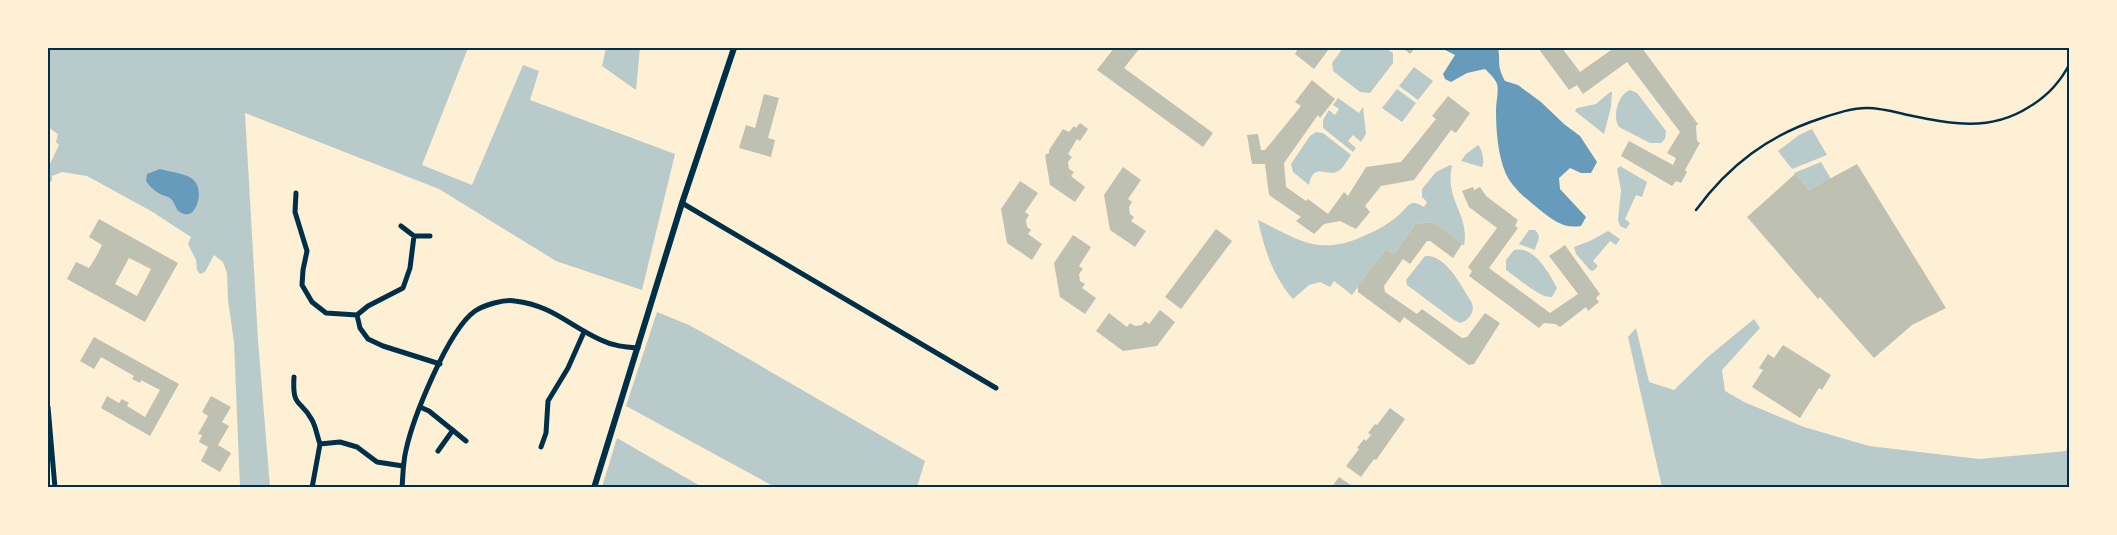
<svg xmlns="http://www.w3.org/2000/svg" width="2117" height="535" viewBox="0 0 2117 535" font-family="'PT Sans',sans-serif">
<rect width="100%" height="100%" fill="#fdf0d5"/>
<path fill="#b9caca" d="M 49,48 L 468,48 L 422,165 L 472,185 L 523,65 L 539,71 L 530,100 L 675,154 L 642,290 L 556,261 L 439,189 L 245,113 L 258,340 L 270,487 L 240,487 L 234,342 L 228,300 L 227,273 L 223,262 L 214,255 L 205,272 L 200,274 L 197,270 L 196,260 L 188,244 L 191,237 L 151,211 L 87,176 L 62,172 L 52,176 L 52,181 L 48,183 L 48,168 L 59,145 L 56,142 L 58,134 L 48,127 Z
M 606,48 L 650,48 L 640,48 L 636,90 L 602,66 Z
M 1343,48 L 1385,48 L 1393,53 L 1393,63 L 1370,93 L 1360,92 L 1333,71 L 1332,63 Z
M 1414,67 L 1433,81 L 1418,100 L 1399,86 Z
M 1397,89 L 1416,103 L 1402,122 L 1382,108 Z
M 1630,90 L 1637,93 L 1666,131 L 1665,139 L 1661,143 L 1650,143 L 1619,127 C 1612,117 1618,94 1630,90 Z
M 1610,92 L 1612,92 L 1611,107 L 1604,134 L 1575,111 L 1577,108 L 1596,104 Z
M 1338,98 L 1359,113 L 1363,107 L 1366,134 L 1361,142 L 1353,135 L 1348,141 L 1356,148 L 1353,152 L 1323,128 L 1323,120 L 1329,110 L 1335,115 L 1339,109 L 1333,105 Z
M 1812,129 L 1827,155 L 1792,169 L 1778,151 L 1799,135 Z
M 1316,132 L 1323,133 L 1351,155 C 1347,160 1344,168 1338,171 C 1328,178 1313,161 1309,185 L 1293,172 L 1291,164 L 1310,136 Z
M 1478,145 C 1482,148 1485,162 1482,167 L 1461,161 L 1466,154 Z
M 1821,162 L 1831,179 L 1809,190 L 1794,173 Z
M 1450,165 L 1452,166 C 1444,200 1470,214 1464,246 L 1433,222 L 1415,224 L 1394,254 L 1386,249 L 1352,295 L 1334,281 L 1330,287 L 1320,282 L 1309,285 L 1293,299 C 1273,276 1264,249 1258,220 C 1300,240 1319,257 1366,235 C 1378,230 1392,222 1401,213 C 1405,209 1408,204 1413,203 C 1418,203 1420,205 1424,207 L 1427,202 L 1422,197 L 1422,189 L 1436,172 Z
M 1620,166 L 1647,182 L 1642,197 L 1636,195 L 1625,219 L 1630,223 L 1626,229 L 1620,226 L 1618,220 L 1621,190 L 1617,169 Z
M 1529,230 L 1535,230 C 1543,238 1536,242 1535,250 L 1519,244 Z
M 1608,231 L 1620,239 L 1616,245 L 1610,241 L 1593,261 L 1598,266 L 1593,271 L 1590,270 L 1576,254 L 1574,247 L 1590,241 Z
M 1514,250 C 1534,245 1549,273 1557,288 L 1552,297 C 1539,298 1517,277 1506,270 L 1506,260 Z
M 1425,256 C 1446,254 1461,286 1471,301 C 1476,310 1470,320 1460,323 L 1454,320 L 1407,285 L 1406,280 Z
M 657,312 L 689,325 L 709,336 L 925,461 L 917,487 L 775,487 L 626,406 Z
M 1754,319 L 1760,328 L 1722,370 L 1725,391 L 1744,402 L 1804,427 L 1869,446 L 1979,459 L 2066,451 L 2069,440 L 2069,487 L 1662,487 L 1628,337 L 1636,328 L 1649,382 L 1674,390 L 1709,356 Z
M 617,438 L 702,487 L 602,487 Z"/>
<path fill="#669bbc" d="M 1441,48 L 1498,48 C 1501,63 1496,64 1505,81 L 1518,85 L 1541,102 L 1564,124 L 1580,136 L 1597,162 L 1591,173 L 1581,173 L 1570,168 L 1559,178 L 1560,189 L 1586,217 L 1581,226 C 1563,229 1553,220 1540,210 C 1528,200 1513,189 1506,174 C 1498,156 1496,131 1496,110 C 1496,102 1499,91 1497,84 C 1495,78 1489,73 1485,69 L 1467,73 L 1451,82 L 1445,79 L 1443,74 L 1455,55 Z
M 160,169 C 170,172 183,173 191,178 C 207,187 196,224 180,212 C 175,209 175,202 171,199 C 168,196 164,196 160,194 C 155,191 149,186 146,181 L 147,174 Z"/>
<path fill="#bec0b2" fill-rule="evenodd" d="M 1114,48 L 1140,48 L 1124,68 L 1213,133 L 1203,147 L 1097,70 Z
M 1294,48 L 1327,48 L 1329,49 L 1314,69 L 1295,54 L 1297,50 Z
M 1403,48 L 1415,48 L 1410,54 Z
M 1538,48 L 1562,48 L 1580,72 L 1614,48 L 1642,48 L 1698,124 L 1696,126 L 1697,141 L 1700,143 L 1685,170 L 1687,172 L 1681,183 L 1676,181 L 1672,186 L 1621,156 L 1629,141 L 1673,165 L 1676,158 L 1667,153 L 1680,132 L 1627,62 L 1583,94 L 1577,85 L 1569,90 Z
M 1312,80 L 1335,99 L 1320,118 L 1318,115 L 1284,163 L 1286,187 L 1306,201 L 1308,199 L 1328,214 L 1344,192 L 1348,196 L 1366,167 L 1401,162 L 1436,119 L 1432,116 L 1448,96 L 1470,113 L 1456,133 L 1451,130 L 1414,180 L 1381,186 L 1365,206 L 1370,212 L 1356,229 L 1340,221 L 1324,224 L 1314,234 L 1296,221 L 1301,217 L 1269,195 L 1265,164 L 1252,164 L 1247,135 L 1258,134 L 1261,150 L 1265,150 L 1301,106 L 1295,102 Z
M 764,94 L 779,98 L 768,138 L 775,140 L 771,157 L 739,148 L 746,125 L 755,128 Z
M 1080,123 L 1088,129 L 1080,141 L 1077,139 L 1068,154 L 1072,157 L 1068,162 L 1069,169 L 1074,172 L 1071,176 L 1085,187 L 1075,202 L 1050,185 L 1045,155 L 1049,153 L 1049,150 L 1063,129 L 1069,132 L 1074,126 L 1076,128 Z
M 1857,164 L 1946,308 L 1912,325 L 1874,358 L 1820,297 L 1818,299 L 1747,217 L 1795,174 L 1809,190 Z
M 1123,167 L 1141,180 L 1128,199 L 1132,202 L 1129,207 L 1130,214 L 1134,217 L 1131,221 L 1146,231 L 1135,247 L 1110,230 L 1104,195 Z
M 1020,181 L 1038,193 L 1025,212 L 1029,215 L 1026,220 L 1027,227 L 1031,230 L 1028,234 L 1042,244 L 1032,260 L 1007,243 L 1001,209 Z
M 1473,187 L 1474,190 L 1480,187 L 1486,196 L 1518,220 L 1515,226 L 1518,228 L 1489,268 L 1550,313 L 1578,294 L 1549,256 L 1565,245 L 1600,294 L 1596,298 L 1599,302 L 1588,311 L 1586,307 L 1560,327 L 1555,324 L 1544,323 L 1539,328 L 1469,276 L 1472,271 L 1468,267 L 1497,228 L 1469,207 L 1462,191 Z
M 99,219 L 178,263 L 145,322 L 67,279 L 76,262 L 89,268 L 96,257 L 102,245 L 89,237 ZM 129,258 L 151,269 L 137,296 L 115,284 Z
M 1433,222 L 1462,244 L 1453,258 L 1430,241 L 1427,241 L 1410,264 L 1403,259 L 1384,286 L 1385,292 L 1417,314 L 1422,309 L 1462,338 L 1467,337 L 1485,313 L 1500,323 L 1474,364 L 1469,365 L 1404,317 L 1400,323 L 1358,292 L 1358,286 L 1386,249 L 1394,254 L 1415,224 Z
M 1216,229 L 1232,241 L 1181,309 L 1165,297 Z
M 1073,235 L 1091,247 L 1079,266 L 1083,269 L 1079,274 L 1080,281 L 1085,284 L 1082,288 L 1096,298 L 1085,314 L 1060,297 L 1054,263 Z
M 1160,310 L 1175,322 L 1157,346 L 1123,351 L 1096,331 L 1109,313 L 1127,327 L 1130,323 L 1135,326 L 1142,325 L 1145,321 L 1149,324 Z
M 94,337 L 179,384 L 150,436 L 101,408 L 107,396 L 119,403 L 122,399 L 129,403 L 127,406 L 145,417 L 160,390 L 141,380 L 140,383 L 132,379 L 134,376 L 101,357 L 94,369 L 80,361 Z
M 1783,345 L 1831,375 L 1822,390 L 1819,388 L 1800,418 L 1752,387 L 1763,370 L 1759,368 L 1768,354 L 1774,358 Z
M 211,396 L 231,407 L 222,422 L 229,426 L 218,445 L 231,453 L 220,472 L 201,461 L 208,447 L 199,442 L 202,435 L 198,434 L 208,416 L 202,412 Z
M 1390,408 L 1405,419 L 1376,460 L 1374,459 L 1361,477 L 1346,466 L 1359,449 L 1357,448 L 1364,439 L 1366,441 L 1371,435 L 1368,433 L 1375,424 L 1377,425 Z
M 1339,477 L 1355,488 L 1331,488 Z"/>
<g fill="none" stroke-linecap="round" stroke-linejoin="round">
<path stroke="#003049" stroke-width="2.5" d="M 1696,210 C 1729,165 1769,135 1822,118 C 1837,113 1852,108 1867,108 C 1881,108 1895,112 1908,115 C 1951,124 1990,132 2029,107 C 2046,97 2061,81 2070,63"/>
<path stroke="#003049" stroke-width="5" d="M 296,193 L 295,212 L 307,251 L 303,270 L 302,285 L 312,302 L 326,313 L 357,315 L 360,328 L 368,339 L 383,346 L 440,364
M 682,203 L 996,388
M 401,226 L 414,236 L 430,236
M 357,315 L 368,306 L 403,288 L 410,268 L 414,236
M 294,377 C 292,409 301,399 312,420 C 316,427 317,436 320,444 L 340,442 L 357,447 L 377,462 L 403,466
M 48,407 L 55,488
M 420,407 L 429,411 L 466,441
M 541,447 L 546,433 L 548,401 L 568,368 L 584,332
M 438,451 L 453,430
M 312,488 L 320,444
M 402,488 C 403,475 403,462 406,450 C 413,418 448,330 475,311 C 484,305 504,299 515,301 C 551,305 570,326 601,340 C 613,346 625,347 638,348"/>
<path stroke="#003049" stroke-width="6" d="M 594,488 L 682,203 L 734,48"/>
</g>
<rect width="2117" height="535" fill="none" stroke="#fdf0d5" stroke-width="98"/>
<rect x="49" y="49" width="2019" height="437" fill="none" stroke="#003049" stroke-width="2"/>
</svg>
